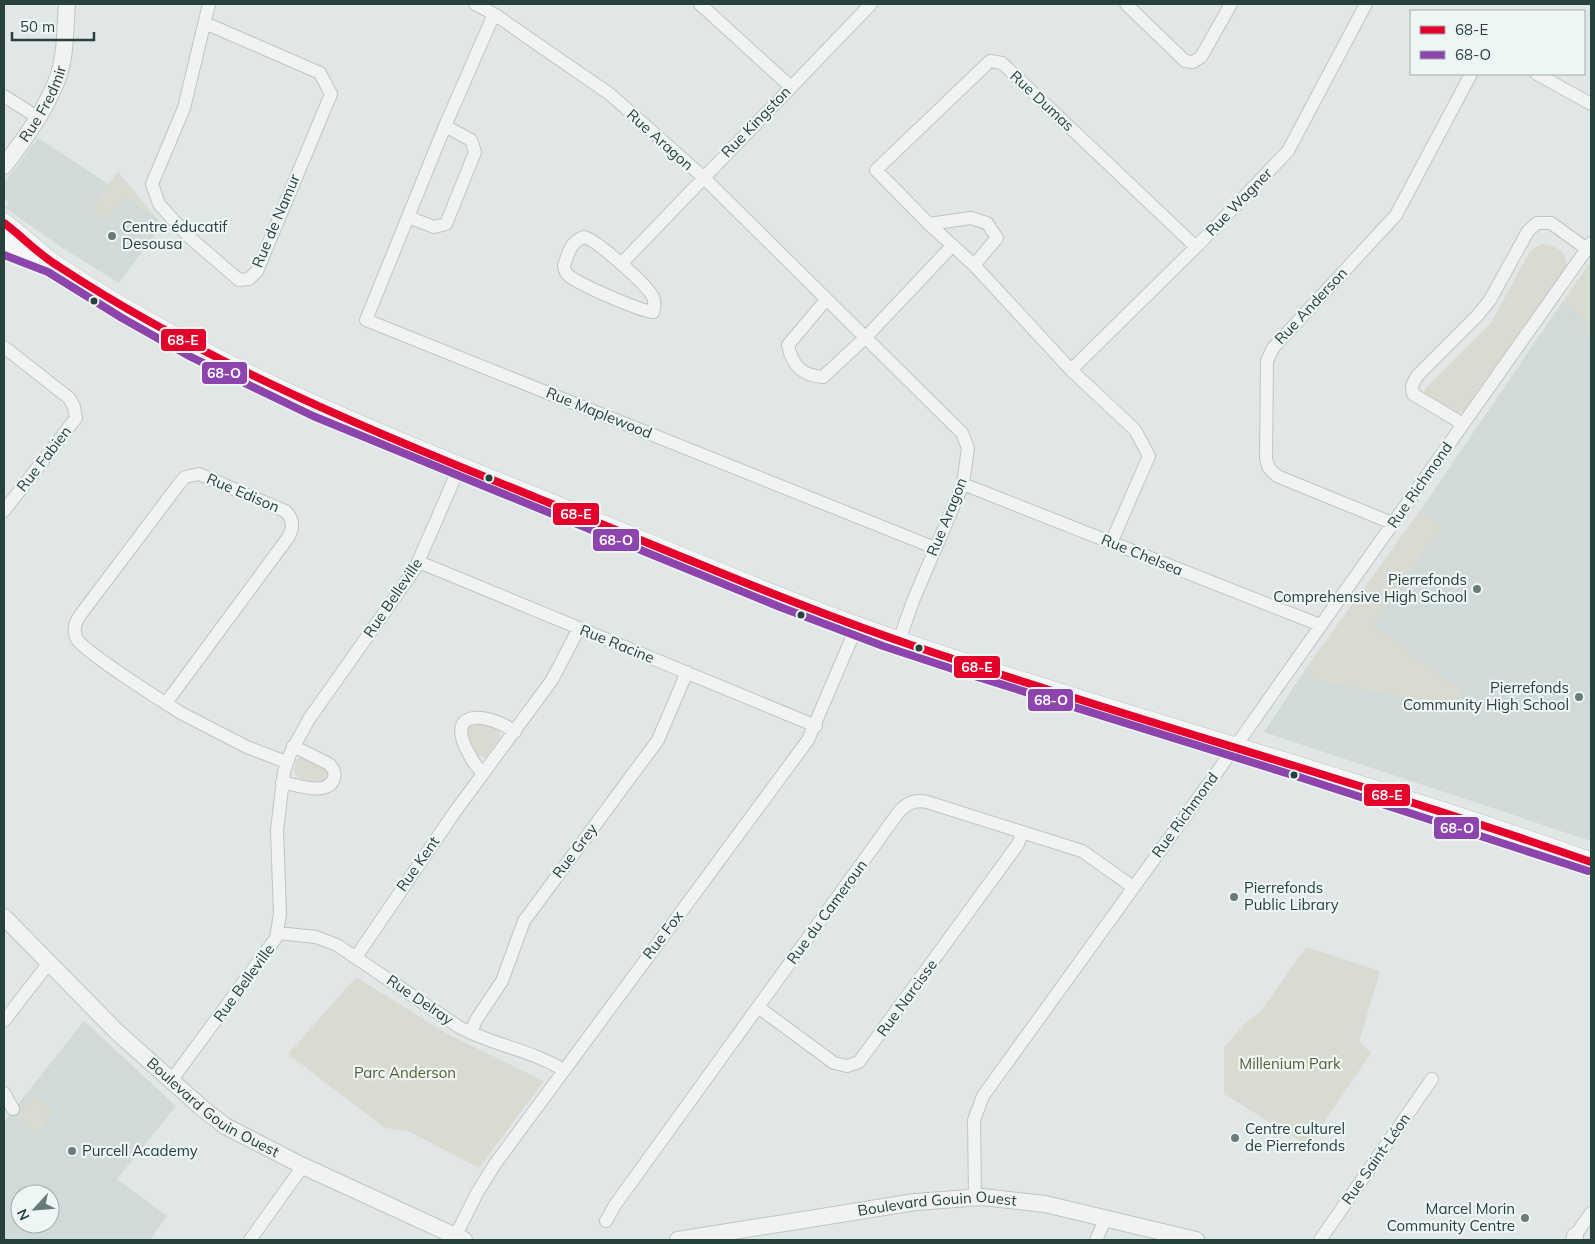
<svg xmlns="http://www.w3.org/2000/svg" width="1595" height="1244" viewBox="0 0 1595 1244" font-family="Mulish,sans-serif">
<rect width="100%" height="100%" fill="#e1e7e6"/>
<path fill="#cfdad9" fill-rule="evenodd" d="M 38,138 L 108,184 L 118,172 L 162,225 L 119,283 L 61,247 L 5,208 L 9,202 L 4,198 L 4,183 Z
M 1563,301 L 1585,320 L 1591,341 L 1591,841 L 1264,732 L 1307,667 L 1420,511 Z
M 84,1021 L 176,1106 L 117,1179 L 167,1216 L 150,1240 L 4,1240 L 4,1122 ZM 20,1194 L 50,1194 L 50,1224 L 20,1224 Z"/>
<path fill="#d9dbd1" d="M 118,172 L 154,215 L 153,217 L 126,196 L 107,219 L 91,208 Z
M 1541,244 C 1556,246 1567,250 1567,267 L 1464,411 L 1456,414 L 1423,397 L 1425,389 L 1491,323 L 1530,251 Z
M 1591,261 L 1591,341 L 1585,320 L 1563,301 Z
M 1420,511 L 1442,526 L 1373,625 L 1461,691 L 1451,706 L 1315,680 L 1307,667 Z
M 471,724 L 487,724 L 500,732 L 499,739 L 485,758 L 478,756 L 469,739 L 467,729 Z
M 302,757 L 326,768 L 328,774 L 326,781 L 316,783 L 298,778 L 294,772 L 296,760 Z
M 1306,947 L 1380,971 L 1359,1042 L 1371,1053 L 1308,1146 L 1224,1094 L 1224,1047 L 1247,1021 L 1261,1011 Z
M 356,977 L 449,1035 L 544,1081 L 479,1168 L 408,1131 L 385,1128 L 288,1054 Z
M 35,1095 L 54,1111 L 37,1133 L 17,1117 Z"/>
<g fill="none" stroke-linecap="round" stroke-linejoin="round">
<g stroke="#bfc5c4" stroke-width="14">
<path id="minor" d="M 475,4 L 494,14 L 611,95 L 703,177 L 962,433 L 968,448 L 963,484 L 913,601 L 899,641
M 700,4 L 791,87
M 1126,4 L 1185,61 L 1193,62 L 1201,57 L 1231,4
M 494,14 L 445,126 L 366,320 L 935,548
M 205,23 L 320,73 L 331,94 L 257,271 L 249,279 L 239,280 L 188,236 L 159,204 L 152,184 L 184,108 L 209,4
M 1537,74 L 1591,104
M 4,96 L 37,117
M 408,217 L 434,227 L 446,224 L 475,152 L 471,140 L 445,126
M 929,224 L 971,218 L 987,223 L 997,238 L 974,265
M 584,237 C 597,240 646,284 653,297 C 655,302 655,306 653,312 C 638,310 577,284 567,274 C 565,272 565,269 564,266 C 568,254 570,242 584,237 Z
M 621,264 L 871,4
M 825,301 L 788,345 C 792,365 802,376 823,377 L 866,337 L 952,246
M 4,347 L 69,398 L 74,407 L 76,418 L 4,511
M 1071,370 L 1196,247 L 1288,151 L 1366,4
M 1463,424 L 1413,394 L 1412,386 L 1417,376 L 1477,316 L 1490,300 L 1528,231 L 1537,223 L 1551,223 L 1587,249
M 963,484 L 1320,625
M 1392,523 L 1277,476 L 1269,468 L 1266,459 L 1267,361 L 1273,348 L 1396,215 L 1471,74
M 1111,543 L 1149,456 L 1135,430 L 1071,370 L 974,265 L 929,224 L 876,170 L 990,61 L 1002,63 L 1196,247
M 419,562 L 816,726
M 166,703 L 287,539 C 294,529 294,519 285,511 L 199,474 L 185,477 L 179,484 L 81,614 C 75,622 72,630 77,639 C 83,651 165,703 181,713 L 247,747 L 286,762
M 483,773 C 477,768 473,762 469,754 C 443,708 488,712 515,732
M 282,782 C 295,785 329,797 334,778 C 336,772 333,768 329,764 L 293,746
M 278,933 L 316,937 L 337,945 L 459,1027 C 492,1045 532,1050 563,1070
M 356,957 L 454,813 L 552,680 L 579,628
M 758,1007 L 834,1063 L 847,1066 L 859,1062 L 1018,844 L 1022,833
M 4,1021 L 48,964
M 471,1033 L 476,1020 L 502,981 L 524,921 L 658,740 L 687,672
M 171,1081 L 276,938 L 280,914 L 277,830 L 284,772 L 290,754 L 309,719 L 415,569 L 460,466
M 4,1093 L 13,1109
M 975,1197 L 974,1120 L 983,1096 L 1235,747 L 1591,243
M 606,1221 L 615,1205 L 898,813 C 906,803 915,799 927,802 L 1082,851 L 1133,887
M 455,1237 L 477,1193 L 495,1164 L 808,740 L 857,626
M 250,1240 L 303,1166
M 1096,1240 L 1106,1218
M 1320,1240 L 1432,1079
M 1572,1240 L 1591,1213"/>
</g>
<g stroke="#bfc5c4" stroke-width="18">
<g id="tertiary">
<path id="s1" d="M 4,166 C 24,140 45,111 57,80 C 66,57 65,28 67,4"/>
<path id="s2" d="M 4,917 L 116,1031 L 202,1108 L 225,1126 L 303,1166 L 464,1240"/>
<path d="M 1575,1236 L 1575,1240"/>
<path id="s3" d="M 678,1240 L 915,1202 L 982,1197 L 1045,1204 L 1196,1240"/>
</g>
</g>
<g stroke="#bfc5c4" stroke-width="20">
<path id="secondary" d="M 4,223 C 23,236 38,254 57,266 C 202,363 362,427 523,492 C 651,543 777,600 908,644 C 1135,721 1366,781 1591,862
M 4,243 L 13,249 L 44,260"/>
</g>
<use href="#minor" stroke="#f1f3f3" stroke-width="12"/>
<use href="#tertiary" stroke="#f1f3f3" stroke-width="16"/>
<use href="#secondary" stroke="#f5f6f6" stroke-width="19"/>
<g stroke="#eef6f5" stroke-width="11">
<path id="bus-1" d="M 4,223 C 23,237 38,254 58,266 C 210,366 379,434 547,502 C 667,550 786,602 908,644 C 1135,721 1365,783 1591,862"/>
</g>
<g stroke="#eef6f5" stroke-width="11">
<path id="bus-2" d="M 4,255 L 48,272 L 122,318 L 191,357 L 313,416 L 780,607 L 883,646 L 968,674 L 1299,777 L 1588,871"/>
</g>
<use href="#bus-1" stroke="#e4002b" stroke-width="8"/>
<use href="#bus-2" stroke="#8e44ad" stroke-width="8"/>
</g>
<g fill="#687b78" stroke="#eef6f5" stroke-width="2">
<circle cx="112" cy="236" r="5"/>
<circle cx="1477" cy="589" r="5"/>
<circle cx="1579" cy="697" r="5"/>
<circle cx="1234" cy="897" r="5"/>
<circle cx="1235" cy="1138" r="5"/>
<circle cx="72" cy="1151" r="5"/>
<circle cx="1525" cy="1218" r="5"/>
</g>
<g fill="#27413d" stroke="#eef6f5" stroke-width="2">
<circle cx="94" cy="301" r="4.5"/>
<circle cx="489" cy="478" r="4.5"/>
<circle cx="801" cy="615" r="4.5"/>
<circle cx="919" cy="648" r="4.5"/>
<circle cx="1294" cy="775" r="4.5"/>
</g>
<g text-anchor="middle" stroke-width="4.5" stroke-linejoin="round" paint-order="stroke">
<g font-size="15" fill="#27413d" stroke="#eef6f5">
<text transform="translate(1042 101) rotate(43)" y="5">Rue Dumas</text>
<text dy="5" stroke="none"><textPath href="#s1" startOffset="74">Rue Fredmir</textPath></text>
<text transform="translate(756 122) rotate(-46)" y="5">Rue Kingston</text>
<text transform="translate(660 140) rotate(42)" y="5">Rue Aragon</text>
<text transform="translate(1239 202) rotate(-46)" y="5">Rue Wagner</text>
<text transform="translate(276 221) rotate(-67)" y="5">Rue de Namur</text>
<text transform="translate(1311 306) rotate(-47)" y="5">Rue Anderson</text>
<text transform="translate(599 413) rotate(22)" y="5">Rue Maplewood</text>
<text transform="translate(44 459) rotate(-52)" y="5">Rue Fabien</text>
<text transform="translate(1420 485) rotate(-55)" y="5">Rue Richmond</text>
<text transform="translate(243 493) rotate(23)" y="5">Rue Edison</text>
<text transform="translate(947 517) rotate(-68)" y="5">Rue Aragon</text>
<text transform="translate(1142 555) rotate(22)" y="5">Rue Chelsea</text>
<text transform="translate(393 598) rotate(-56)" y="5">Rue Belleville</text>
<text transform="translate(617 644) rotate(22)" y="5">Rue Racine</text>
<text transform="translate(1185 815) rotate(-54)" y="5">Rue Richmond</text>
<text transform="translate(575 851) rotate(-53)" y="5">Rue Grey</text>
<text transform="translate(418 864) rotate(-55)" y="5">Rue Kent</text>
<text transform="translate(827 912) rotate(-54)" y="5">Rue du Cameroun</text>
<text transform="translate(663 935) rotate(-53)" y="5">Rue Fox</text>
<text transform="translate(244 983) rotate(-54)" y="5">Rue Belleville</text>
<text transform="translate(907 998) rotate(-54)" y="5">Rue Narcisse</text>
<text transform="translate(420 1000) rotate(34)" y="5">Rue Delray</text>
<text dy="5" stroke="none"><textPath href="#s2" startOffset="284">Boulevard Gouin Ouest</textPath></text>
<text transform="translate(1376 1159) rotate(-55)" y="5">Rue Saint-Léon</text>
<text dy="5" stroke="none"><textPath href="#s3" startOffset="262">Boulevard Gouin Ouest</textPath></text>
</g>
<g font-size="15" fill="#27413d" stroke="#eef6f5" text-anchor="start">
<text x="122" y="232">Centre éducatif<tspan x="122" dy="17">Desousa</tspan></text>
<text x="1467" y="585" text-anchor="end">Pierrefonds<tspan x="1467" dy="17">Comprehensive High School</tspan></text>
<text x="1569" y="693" text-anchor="end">Pierrefonds<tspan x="1569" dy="17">Community High School</tspan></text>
<text x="1244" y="893">Pierrefonds<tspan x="1244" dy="17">Public Library</tspan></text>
<text x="1245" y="1134">Centre culturel<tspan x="1245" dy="17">de Pierrefonds</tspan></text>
<text x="82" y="1156">Purcell Academy</text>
<text x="1515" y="1214" text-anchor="end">Marcel Morin<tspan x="1515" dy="17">Community Centre</tspan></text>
</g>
<g font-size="15" fill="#5c5d33" stroke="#eef6f5">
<text x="1290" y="1069">Millenium Park</text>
<text x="405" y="1078">Parc Anderson</text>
</g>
</g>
<g stroke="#eef6f5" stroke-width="2">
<rect x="160" y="328" width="47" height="24" rx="5" fill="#e4002b"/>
<rect x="201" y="361" width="47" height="24" rx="5" fill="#8e44ad"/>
<rect x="552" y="502" width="48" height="24" rx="5" fill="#e4002b"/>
<rect x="592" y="528" width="48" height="24" rx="5" fill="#8e44ad"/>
<rect x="953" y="655" width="48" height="24" rx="5" fill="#e4002b"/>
<rect x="1027" y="688" width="47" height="24" rx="5" fill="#8e44ad"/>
<rect x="1363" y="783" width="48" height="24" rx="5" fill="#e4002b"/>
<rect x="1433" y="816" width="47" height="24" rx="5" fill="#8e44ad"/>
</g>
<g font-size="14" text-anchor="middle" font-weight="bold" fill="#fff">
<text x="183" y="345">68-E</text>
<text x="224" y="378">68-O</text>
<text x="576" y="519">68-E</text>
<text x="616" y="545">68-O</text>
<text x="977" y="672">68-E</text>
<text x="1051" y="705">68-O</text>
<text x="1387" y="800">68-E</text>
<text x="1457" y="833">68-O</text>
</g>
<rect width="1595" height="1244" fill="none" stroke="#27413d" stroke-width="10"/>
<rect x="1410" y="10" width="175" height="65" fill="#eef6f5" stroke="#9eaeab"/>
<rect x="1420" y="26" width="25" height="8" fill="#e4002b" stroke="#9eaeab"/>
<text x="1455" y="35" font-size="15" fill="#27413d">68-E</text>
<rect x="1420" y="51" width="25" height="8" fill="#8e44ad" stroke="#9eaeab"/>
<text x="1455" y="60" font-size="15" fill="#27413d">68-O</text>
<g transform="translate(35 1209) rotate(244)"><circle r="24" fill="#eef6f5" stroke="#9eaeab"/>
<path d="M0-4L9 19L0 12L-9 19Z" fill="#687b78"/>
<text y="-8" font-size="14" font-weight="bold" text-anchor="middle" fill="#27413d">N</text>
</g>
<path d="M12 32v8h82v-8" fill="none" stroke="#27413d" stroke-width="2.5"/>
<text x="20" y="32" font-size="15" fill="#27413d" stroke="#eef6f5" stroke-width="4" paint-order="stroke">50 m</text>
</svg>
